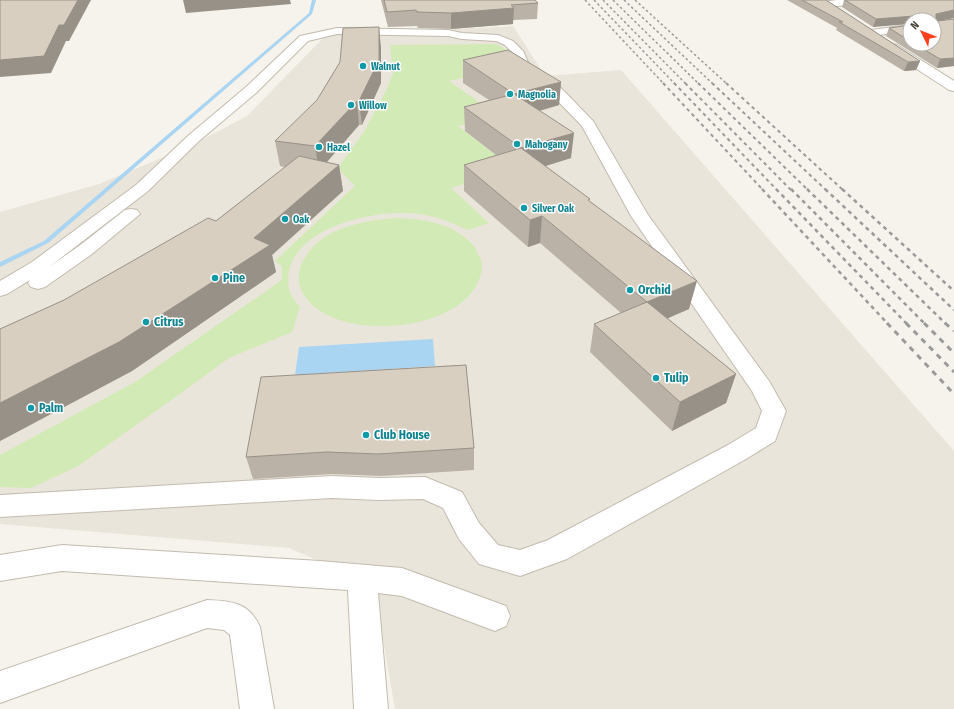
<svg xmlns="http://www.w3.org/2000/svg" width="954" height="709" viewBox="0 0 954 709" font-family="'Fira Sans Condensed',sans-serif">
<rect width="100%" height="100%" fill="#f6f3ec"/>
<path fill="#eae5da" d="M 513,26 L 545,76 L 621,70 L 954,451 L 954,709 L 395,709 L 380,623 L 347,573 L 289,548 L 0,524 L 0,212 L 99,184 L 190,146 L 247,116 L 325,36 Z"/>
<path fill="#d2eab5" d="M 496,44 L 528,62 L 449,81 L 497,115 L 458,126 L 514,169 L 451,188 L 489,223 L 468,230 C 447,220 427,213 404,213 C 362,212 279,233 289,289 C 290,295 296,302 300,307 L 292,332 L 229,358 L 177,396 L 78,466 L 31,488 L 0,487 L 0,455 L 135,382 L 282,280 L 282,266 L 275,261 L 355,186 L 338,168 L 365,130 L 386,91 L 393,73 L 390,45 Z
M 395,218 C 422,219 450,222 470,242 C 473,245 476,248 477,252 C 479,256 482,261 482,266 C 478,333 335,346 304,295 C 297,284 297,273 303,261 C 320,228 362,221 395,218 Z"/>
<path fill="#a9d4f2" d="M 433,339 L 435,366 L 295,375 L 299,347 Z"/>
<g fill="none" stroke-linecap="round" stroke-linejoin="round">
<path fill="#a9d4f2" fill-rule="evenodd" d="M 312,0 L 316,0 L 312,14 L 48,243 L 0,267 L 0,262 L 44,241 L 309,13 Z"/>
<g stroke="#c2bbae" stroke-width="2">
<path id="minor" d="M 837,0 L 877,0 L 872,3 L 827,7 L 822,4 L 823,2 Z
M 910,25 L 910,31 L 871,36 L 867,35 L 865,33 L 867,31 L 871,30 Z
M 337,28 L 448,30 L 462,33 L 498,35 L 513,41 L 523,51 L 531,69 L 559,86 L 593,121 L 648,215 L 769,381 L 786,411 L 775,441 L 746,459 L 567,559 L 520,576 L 479,564 L 459,539 L 443,508 L 423,499 L 378,500 L 332,498 L 0,517 L 0,495 L 332,476 L 378,478 L 425,477 L 462,492 L 479,523 L 498,545 L 520,550 L 548,540 L 728,445 L 756,428 L 762,411 L 752,391 L 631,216 L 582,126 L 549,92 L 522,74 L 512,52 L 505,45 L 496,41 L 462,39 L 448,36 L 337,34 L 308,41 L 256,93 L 199,141 L 148,191 L 49,267 L 79,246 L 125,210 L 131,209 L 137,210 L 140,214 L 92,254 L 45,287 L 38,289 L 31,287 L 28,283 L 30,280 L 7,294 L 0,296 L 0,281 L 32,262 L 136,185 L 189,135 L 246,87 L 300,36 Z
M 893,44 L 897,45 L 954,81 L 954,91 L 949,90 L 889,51 L 887,48 L 889,45 Z
M 62,545 L 320,561 L 402,568 L 506,606 L 510,616 L 506,626 L 495,631 L 402,596 L 378,593 L 388,709 L 354,709 L 348,590 L 62,571 L 0,581 L 0,555 Z
M 207,600 C 231,601 249,602 260,627 L 274,709 L 240,709 L 230,635 L 224,630 L 207,628 L 0,703 L 0,671 Z"/>
</g>
<use href="#minor" fill="#fff" fill-rule="evenodd"/>
<path stroke="#9a9a9a" stroke-width="1.5" stroke-dasharray="2.5 2.5" stroke-linecap="butt" d="M 585,0 L 664,84
M 594,0 L 675,84
M 603,0 L 686,84
M 613,0 L 699,84
M 624,0 L 713,84
M 635,0 L 727,84"/>
<path stroke="#9a9a9a" stroke-width="2" stroke-dasharray="3.5 3.5" stroke-linecap="butt" d="M 663,83 L 763,190
M 674,83 L 777,190
M 685,83 L 791,190
M 698,83 L 808,190
M 712,83 L 826,190
M 726,83 L 843,190"/>
<path stroke="#9a9a9a" stroke-width="2.5" stroke-dasharray="4 4" stroke-linecap="butt" d="M 762,189 L 888,324
M 776,189 L 907,324
M 791,189 L 925,324
M 807,189 L 946,324
M 825,189 L 954,310
M 842,189 L 954,291"/>
<path stroke="#9a9a9a" stroke-width="3" stroke-dasharray="5.5 5.5" stroke-linecap="butt" d="M 887,323 L 954,394
M 906,323 L 954,372
M 924,323 L 954,353
M 945,323 L 954,331"/>
</g>
<path fill="#bab2a6" d="M 381,0 L 535,0 L 538,3 L 537,19 L 513,20 L 513,24 L 451,29 L 418,28 L 417,26 L 388,27 Z
M 787,0 L 826,0 L 920,61 L 916,70 L 904,71 L 836,30 L 837,28 Z
M 844,0 L 954,0 L 954,18 L 937,21 L 954,19 L 954,66 L 937,68 L 886,36 L 889,28 L 910,25 L 910,44 L 934,44 L 934,20 L 910,20 L 873,27 L 842,7 Z
M 381,48 L 381,83 L 362,125 L 359,125 L 327,162 L 339,165 L 343,191 L 272,255 L 276,272 L 132,371 L 0,441 L 0,329 L 64,300 L 216,221 L 285,167 L 280,166 L 275,141 Z
M 463,60 L 561,82 L 559,105 L 540,111 L 571,158 L 545,166 L 590,202 L 689,309 L 667,318 L 736,374 L 726,403 L 672,431 L 590,352 L 594,324 L 621,313 L 540,243 L 528,247 L 464,191 L 464,165 L 496,155 L 465,131 L 464,107 L 489,100 L 463,83 Z
M 466,365 L 474,448 L 474,470 L 381,476 L 332,474 L 253,479 L 246,457 Z"/>
<path fill="#979187" d="M 78,0 L 91,0 L 69,41 L 66,41 L 51,73 L 0,77 L 0,60 L 59,25 Z
M 183,0 L 290,0 L 291,4 L 186,13 Z
M 514,8 L 513,24 L 451,29 L 451,13 Z
M 954,10 L 954,18 L 934,22 L 936,14 Z
M 914,16 L 913,20 L 910,20 L 910,24 L 873,27 L 876,19 Z
M 379,27 L 381,48 L 381,83 L 362,125 L 359,101 Z
M 954,58 L 954,66 L 937,68 L 940,59 Z
M 920,61 L 916,70 L 904,71 L 908,62 Z
M 561,82 L 559,105 L 513,118 L 514,94 Z
M 357,101 L 359,125 L 319,171 L 315,146 Z
M 574,133 L 571,158 L 520,174 L 521,148 Z
M 339,165 L 343,191 L 272,255 L 276,272 L 132,371 L 0,441 L 0,403 L 254,238 Z
M 542,216 L 540,243 L 528,247 L 530,220 Z
M 697,281 L 689,309 L 641,330 L 647,302 Z
M 736,374 L 726,403 L 672,431 L 680,402 Z"/>
<path fill="#d8cfc1" stroke="#979187" d="M 0,0 L 78,0 L 64,25 L 59,25 L 44,56 L 0,60 Z
M 384,0 L 535,0 L 538,3 L 511,5 L 514,8 L 451,13 L 417,12 L 416,10 L 387,12 Z
M 802,0 L 826,0 L 920,61 L 908,62 L 839,22 L 843,22 Z
M 845,0 L 954,0 L 954,10 L 936,14 L 936,20 L 938,21 L 954,19 L 954,58 L 940,59 L 915,44 L 934,44 L 934,20 L 914,20 L 914,16 L 876,19 Z
M 910,25 L 910,41 L 889,28 Z
M 379,27 L 379,60 L 359,101 L 357,101 L 315,146 L 275,141 L 317,100 L 340,62 L 343,28 Z
M 508,50 L 561,82 L 514,94 L 463,60 Z
M 514,94 L 574,133 L 521,148 L 590,199 L 588,200 L 697,281 L 647,302 L 542,216 L 530,220 L 464,165 L 521,148 L 464,107 Z
M 299,156 L 339,165 L 254,238 L 270,245 L 119,342 L 0,403 L 0,329 L 64,300 L 208,218 L 216,221 Z
M 647,302 L 736,374 L 680,402 L 594,324 Z
M 466,365 L 474,448 L 378,454 L 327,452 L 246,457 L 261,377 Z"/>
<g fill="#0f9aa8" stroke="#fff" stroke-width="1.5">
<circle cx="363" cy="66" r="4"/>
<circle cx="510" cy="94" r="4"/>
<circle cx="351" cy="105" r="4"/>
<circle cx="517" cy="144" r="4"/>
<circle cx="319" cy="147" r="4"/>
<circle cx="524" cy="208" r="4"/>
<circle cx="285" cy="219" r="4"/>
<circle cx="215" cy="278" r="4"/>
<circle cx="630" cy="290" r="4"/>
<circle cx="146" cy="322" r="4"/>
<circle cx="656" cy="378" r="4"/>
<circle cx="31" cy="408" r="4"/>
<circle cx="366" cy="435" r="4"/>
</g>
<g text-anchor="middle" stroke-width="3" stroke-linejoin="round" paint-order="stroke">
<g font-size="10" font-weight="bold" fill="#0d838f" stroke="#fff" text-anchor="start">
<text x="371" y="70">Walnut</text>
<text x="518" y="98">Magnolia</text>
<text x="359" y="109">Willow</text>
<text x="525" y="148">Mahogany</text>
<text x="327" y="151">Hazel</text>
<text x="532" y="212">Silver Oak</text>
<text x="293" y="223">Oak</text>
</g>
<g font-size="12" font-weight="bold" fill="#0d838f" stroke="#fff" text-anchor="start">
<text x="223" y="282">Pine</text>
<text x="638" y="294">Orchid</text>
<text x="154" y="326">Citrus</text>
<text x="664" y="382">Tulip</text>
<text x="39" y="412">Palm</text>
<text x="374" y="439">Club House</text>
</g>
</g>
<g transform="translate(922 32) rotate(313)"><circle r="19" fill="#ffffff" stroke="#b7b4b0"/>
<path d="M0-3L7 15L0 10L-7 15Z" fill="#fc3f1d"/>
<text y="-6" font-size="11" font-weight="bold" text-anchor="middle" fill="#4b4439">N</text>
</g>
</svg>
